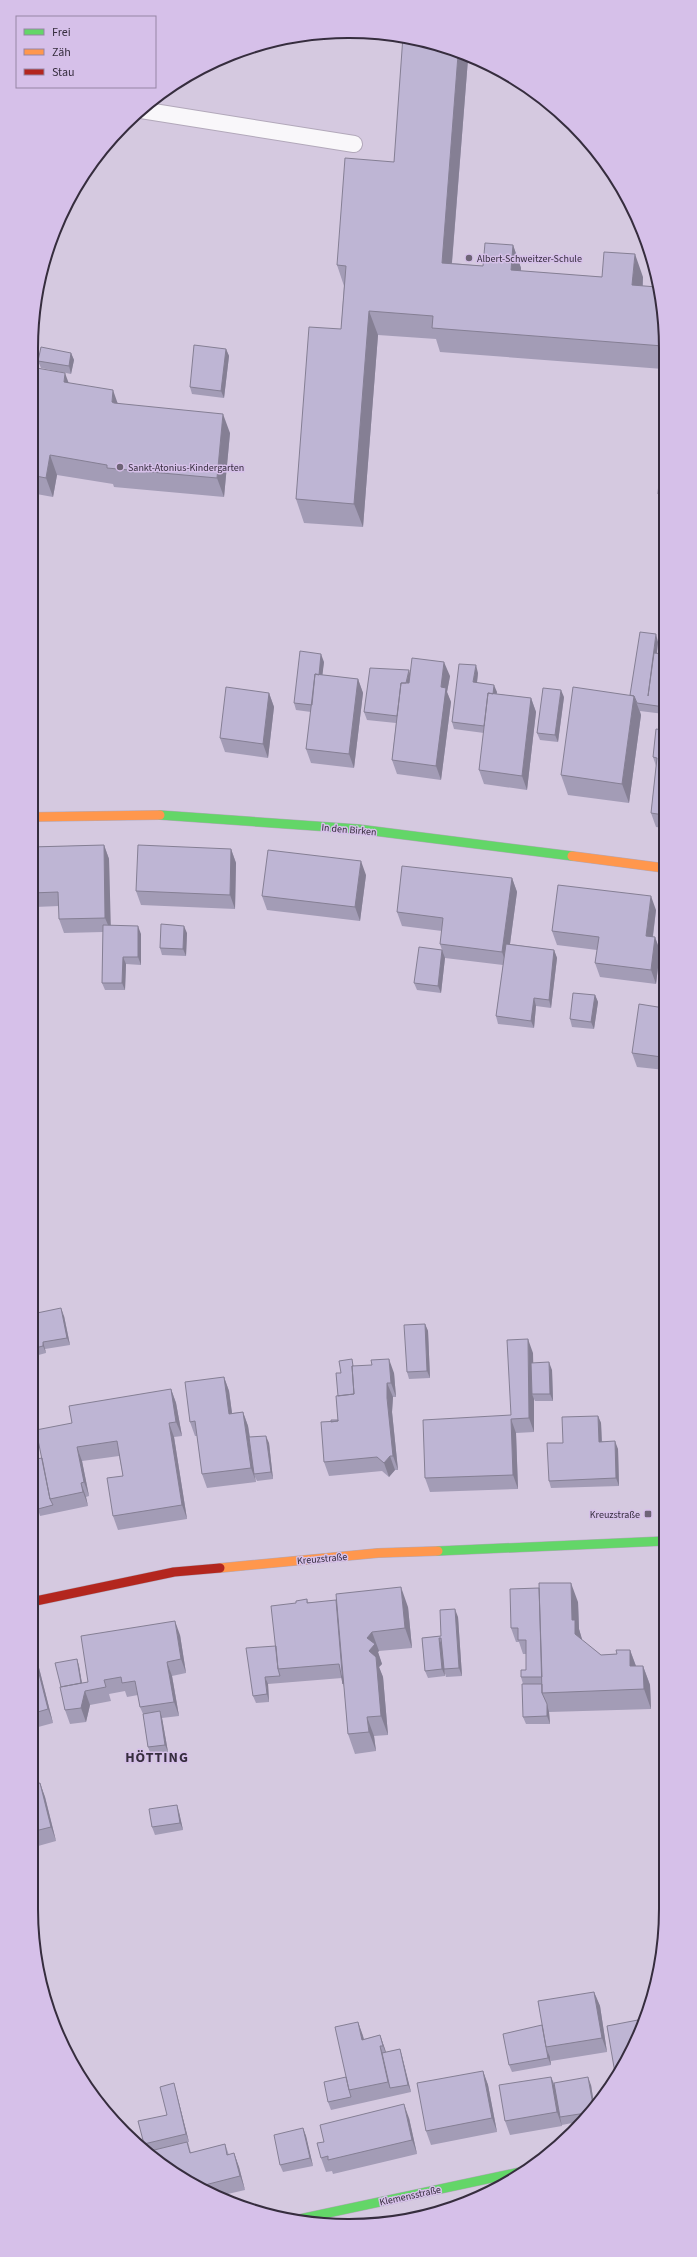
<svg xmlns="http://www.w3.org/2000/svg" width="697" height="2257" viewBox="0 0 697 2257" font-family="'Source Sans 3',sans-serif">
<rect width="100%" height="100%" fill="#d5c9e0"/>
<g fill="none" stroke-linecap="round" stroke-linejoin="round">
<g stroke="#b2a8ba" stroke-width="18">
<path id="lane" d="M 141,110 L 354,144"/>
</g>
<g stroke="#b2a8ba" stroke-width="10">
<path id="fast" d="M 160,815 L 358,829 L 572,856
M 438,1551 L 665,1541
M 295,2220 L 525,2171"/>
</g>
<g stroke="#b2a8ba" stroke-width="10">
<path id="slow" d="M 31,817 L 160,815
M 572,856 L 664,868
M 220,1568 L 378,1553 L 438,1551"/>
</g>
<g stroke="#b2a8ba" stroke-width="10">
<path id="jam" d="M 31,1602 L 174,1572 L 220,1568"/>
</g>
<use href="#lane" stroke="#f9f7fa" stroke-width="16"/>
<use href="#fast" stroke="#63d668" stroke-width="9"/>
<use href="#slow" stroke="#ff974d" stroke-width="9"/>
<use href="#jam" stroke="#b3261e" stroke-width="9"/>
</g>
<path fill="#a39cb6" d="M 411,37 L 468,59 L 452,263 L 483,266 L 513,245 L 521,268 L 521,271 L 602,277 L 643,277 L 643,286 L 663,307 L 663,369 L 440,352 L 436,339 L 378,335 L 363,527 L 304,523 L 296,499 L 341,329 L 344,286 L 337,265 L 394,162 Z
M 226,349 L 229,356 L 224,398 L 192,394 L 190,387 Z
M 71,353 L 74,360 L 71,374 L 41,368 L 38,361 Z
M 31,367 L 118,403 L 230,433 L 224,497 L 114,487 L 113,484 L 57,475 L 53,497 L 31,493 Z
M 664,425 L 664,509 L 658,494 Z
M 658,642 L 657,654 L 664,654 L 664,714 L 640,711 L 641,715 L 629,803 L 568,795 L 561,775 L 630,695 Z
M 324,662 L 322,675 L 358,679 L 363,693 L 354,768 L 311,763 L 306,749 L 311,712 L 296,710 L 294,703 Z
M 478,673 L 477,683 L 497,692 L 496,694 L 531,698 L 536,712 L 527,790 L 484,784 L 479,770 L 484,733 L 454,729 L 452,722 Z
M 410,674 L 450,676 L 447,692 L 451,702 L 441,780 L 397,774 L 392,760 L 396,723 L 367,720 L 364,712 Z
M 269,693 L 274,707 L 268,758 L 225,752 L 220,738 Z
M 564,697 L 558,742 L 540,740 L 537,733 Z
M 664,730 L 664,828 L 656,827 L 651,813 L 656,766 L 653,757 Z
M 104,845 L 109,859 L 110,925 L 141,934 L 141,965 L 126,964 L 125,990 L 105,990 L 102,983 L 103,932 L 64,933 L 59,919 L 59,906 L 35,907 L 36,924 L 31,924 L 31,847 Z
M 231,849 L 236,863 L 235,909 L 141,905 L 136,891 Z
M 366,875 L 360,921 L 267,910 L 262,896 Z
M 512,878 L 517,892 L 510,944 L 554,950 L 557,958 L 551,1008 L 536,1006 L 534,1028 L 498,1024 L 496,1016 L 503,965 L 445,958 L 441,993 L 417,990 L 414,983 L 442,950 L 440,944 L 442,931 L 402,926 L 397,912 Z
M 656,910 L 653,937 L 655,937 L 660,951 L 656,984 L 600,977 L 595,963 L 597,950 L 557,945 L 552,931 Z
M 187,933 L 186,956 L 162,955 L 160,948 Z
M 595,995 L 598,1002 L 594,1029 L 572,1027 L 570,1019 Z
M 664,1008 L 665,1070 L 637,1067 L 632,1053 Z
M 64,1316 L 70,1345 L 45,1349 L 46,1353 L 31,1357 L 31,1322 Z
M 425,1324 L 428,1331 L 430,1378 L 409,1379 L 407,1372 Z
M 533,1353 L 533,1363 L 552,1370 L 553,1401 L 535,1401 L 534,1399 L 534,1432 L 516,1433 L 518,1489 L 430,1492 L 425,1478 L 511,1415 Z
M 354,1366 L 394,1373 L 396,1397 L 393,1397 L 392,1412 L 398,1470 L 395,1470 L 389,1477 L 382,1471 L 329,1476 L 324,1462 L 331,1422 L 338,1420 L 338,1396 L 341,1373 Z
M 224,1377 L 229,1391 L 232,1413 L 243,1412 L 248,1426 L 250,1437 L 269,1443 L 273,1479 L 257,1481 L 255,1477 L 256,1482 L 207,1488 L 202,1474 L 197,1436 L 195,1436 L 190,1422 Z
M 171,1389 L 176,1403 L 182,1436 L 174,1437 L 187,1519 L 118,1530 L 113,1516 L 123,1476 L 119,1456 L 82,1461 L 89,1496 L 86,1497 L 88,1506 L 40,1516 L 38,1509 L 42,1458 L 72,1423 Z
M 598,1416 L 601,1423 L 602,1441 L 618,1449 L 619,1486 L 551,1488 L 549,1481 L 563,1443 Z
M 665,1585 L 666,1638 L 662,1629 Z
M 307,1599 L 308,1602 L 408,1607 L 412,1648 L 379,1651 L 378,1652 L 382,1664 L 379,1667 L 383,1677 L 388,1735 L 374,1736 L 376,1751 L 355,1754 L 348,1734 L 344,1687 L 342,1678 L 268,1684 L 269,1702 L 256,1703 L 253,1696 L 296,1603 Z
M 578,1602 L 579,1629 L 582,1640 L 601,1655 L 617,1654 L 630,1650 L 636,1666 L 643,1666 L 650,1685 L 651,1709 L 549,1712 L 550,1724 L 526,1724 L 523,1717 L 523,1684 L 521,1677 L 526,1670 L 526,1654 L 523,1654 L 519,1642 L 516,1642 L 511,1628 Z
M 458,1617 L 462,1676 L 446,1677 L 444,1670 L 445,1676 L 428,1678 L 425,1671 L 422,1638 L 441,1636 Z
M 180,1635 L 186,1673 L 172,1676 L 179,1716 L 162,1718 L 168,1752 L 151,1755 L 148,1747 L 143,1714 L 140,1707 L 138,1695 L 127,1697 L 125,1691 L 109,1694 L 111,1701 L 90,1705 L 86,1722 L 70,1724 L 65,1710 L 61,1687 L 77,1659 L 79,1666 L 82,1683 L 88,1682 Z
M 31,1647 L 37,1660 L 53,1723 L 31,1729 Z
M 40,1783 L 45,1797 L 56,1841 L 31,1848 L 31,1785 Z
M 179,1812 L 183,1830 L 155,1835 L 152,1827 Z
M 594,1992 L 600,2006 L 607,2052 L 551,2061 L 550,2057 L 551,2065 L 512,2072 L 509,2065 L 542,2025 Z
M 358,2022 L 364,2039 L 380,2035 L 386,2052 L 400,2049 L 402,2056 L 411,2092 L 331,2110 L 328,2102 L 346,2077 Z
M 483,2071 L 488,2085 L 497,2132 L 431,2145 L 426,2131 Z
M 551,2077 L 554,2083 L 591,2085 L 594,2104 L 577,2122 L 562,2125 L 562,2123 L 562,2126 L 510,2135 L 505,2121 Z
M 176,2091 L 189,2142 L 188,2142 L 191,2153 L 225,2144 L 229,2155 L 234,2153 L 239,2167 L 245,2190 L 219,2196 L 208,2193 L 155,2160 L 146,2151 L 144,2144 L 167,2115 Z
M 409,2118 L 417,2154 L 333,2174 L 332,2171 L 326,2172 L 321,2158 L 324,2142 Z
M 303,2128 L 306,2136 L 313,2166 L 283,2172 L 280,2165 Z"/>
<path fill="#857f94" d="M 458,55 L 468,59 L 450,286 L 442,263 Z
M 513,245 L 521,268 L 519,293 L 511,270 Z
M 635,254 L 643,277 L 641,308 L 632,285 Z
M 369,311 L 378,335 L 363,527 L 354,504 Z
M 226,349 L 229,356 L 224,398 L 221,391 Z
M 71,353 L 74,360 L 71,374 L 69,366 Z
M 65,373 L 72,392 L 64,382 Z
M 113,390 L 120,410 L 112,402 Z
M 223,414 L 230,433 L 224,497 L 217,478 Z
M 50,455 L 57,475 L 53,497 L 46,478 Z
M 656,634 L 658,642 L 651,703 L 648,696 Z
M 321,654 L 324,662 L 318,712 L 315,705 Z
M 444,662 L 450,676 L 447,692 L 451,702 L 441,780 L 436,766 L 441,687 Z
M 476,665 L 478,673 L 476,690 L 473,682 Z
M 409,670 L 411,677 L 400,716 Z
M 358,679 L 363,693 L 354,768 L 349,754 Z
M 494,685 L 497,692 L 490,733 L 487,726 Z
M 561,690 L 564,697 L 558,742 L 555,735 Z
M 269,693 L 274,707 L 268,758 L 263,744 Z
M 634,696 L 641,715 L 629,803 L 622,784 Z
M 531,698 L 536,712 L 527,790 L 522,776 Z
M 104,845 L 109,859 L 111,932 L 105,918 Z
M 231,849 L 236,863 L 235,909 L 230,895 Z
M 361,861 L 366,875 L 360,921 L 355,907 Z
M 512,878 L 517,892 L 507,966 L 502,952 Z
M 31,896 L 35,907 L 36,924 L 31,912 Z
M 651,896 L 656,910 L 651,950 L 646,936 Z
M 138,926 L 141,934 L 141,965 L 138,957 Z
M 184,926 L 187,933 L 186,956 L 183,949 Z
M 655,937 L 660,951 L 656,984 L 651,970 Z
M 442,950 L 445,958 L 441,993 L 438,986 Z
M 554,950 L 557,958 L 551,1008 L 549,1000 Z
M 123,957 L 126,964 L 125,990 L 122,983 Z
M 595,995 L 598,1002 L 594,1029 L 591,1022 Z
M 534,998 L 536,1006 L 534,1028 L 531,1021 Z
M 665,1039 L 665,1063 L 662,1057 Z
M 61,1308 L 64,1316 L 70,1345 L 67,1338 Z
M 425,1324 L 428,1331 L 430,1378 L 427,1371 Z
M 528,1339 L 533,1353 L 534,1394 L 532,1394 L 534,1399 L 534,1432 L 529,1418 Z
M 43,1342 L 45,1349 L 46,1353 L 43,1346 Z
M 389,1359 L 394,1373 L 396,1397 L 391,1383 Z
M 549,1362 L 552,1370 L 553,1401 L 550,1394 Z
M 224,1377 L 229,1391 L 234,1428 L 229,1414 Z
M 387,1383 L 393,1397 L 392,1412 L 398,1470 L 393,1456 L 387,1398 Z
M 171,1389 L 176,1403 L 182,1436 L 176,1422 Z
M 243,1412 L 248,1426 L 255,1474 L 254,1474 L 256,1482 L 251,1468 Z
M 598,1416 L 601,1423 L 602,1449 L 599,1442 Z
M 511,1419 L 516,1433 L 518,1489 L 513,1475 Z
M 169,1423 L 174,1437 L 187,1519 L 182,1505 Z
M 266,1436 L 269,1443 L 273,1479 L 271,1472 Z
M 615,1441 L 618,1449 L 619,1486 L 616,1478 Z
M 77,1447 L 82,1461 L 89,1496 L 84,1482 Z
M 390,1456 L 395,1470 L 389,1477 L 384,1463 Z
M 81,1483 L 86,1497 L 88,1506 L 83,1492 Z
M 571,1583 L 578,1602 L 579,1629 L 582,1639 L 582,1654 L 575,1634 L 572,1620 Z
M 401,1587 L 408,1607 L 412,1648 L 405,1628 Z
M 455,1609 L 458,1617 L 462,1676 L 459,1668 Z
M 175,1621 L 180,1635 L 186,1673 L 181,1659 Z
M 372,1632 L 379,1651 L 378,1652 L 382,1664 L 379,1667 L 383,1677 L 388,1735 L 381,1716 L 367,1638 Z
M 439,1638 L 442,1645 L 445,1676 L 442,1669 Z
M 32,1646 L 37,1660 L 53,1723 L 48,1709 Z
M 630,1650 L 637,1669 L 630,1666 Z
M 77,1659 L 79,1666 L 84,1696 L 85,1691 L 90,1705 L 86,1722 L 81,1708 L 82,1690 Z
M 167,1662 L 172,1676 L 179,1716 L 174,1702 Z
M 643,1666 L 650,1685 L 651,1709 L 644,1689 Z
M 265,1677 L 268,1684 L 269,1702 L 267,1694 Z
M 547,1704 L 549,1712 L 550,1724 L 547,1716 Z
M 160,1711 L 162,1718 L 168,1752 L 165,1745 Z
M 367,1717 L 374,1736 L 376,1751 L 369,1732 Z
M 40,1783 L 45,1797 L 56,1841 L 51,1827 Z
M 177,1805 L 179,1812 L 183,1830 L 180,1823 Z
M 594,1992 L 600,2006 L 607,2052 L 602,2038 Z
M 358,2022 L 363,2036 L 367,2054 L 362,2040 Z
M 380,2035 L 385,2049 L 388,2060 L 383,2046 Z
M 380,2046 L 385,2060 L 390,2088 L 388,2082 Z
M 400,2049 L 402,2056 L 411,2092 L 408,2085 Z
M 547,2050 L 550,2057 L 551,2065 L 548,2058 Z
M 483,2071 L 488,2085 L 497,2132 L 492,2118 Z
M 551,2077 L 556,2091 L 560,2117 L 562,2126 L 557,2112 Z
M 588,2077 L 591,2085 L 594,2104 L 593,2105 Z
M 174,2083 L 176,2091 L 189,2142 L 186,2134 Z
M 404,2104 L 409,2118 L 417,2154 L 412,2140 Z
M 303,2128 L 306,2136 L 313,2166 L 310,2158 Z
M 234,2153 L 239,2167 L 245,2190 L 240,2176 Z"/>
<path fill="#beb5d4" stroke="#857f94" d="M 403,36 L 411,37 L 458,55 L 442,263 L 483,266 L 485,243 L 513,245 L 511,270 L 602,277 L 604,252 L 635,254 L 632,285 L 657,287 L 663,307 L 663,346 L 432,328 L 433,316 L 369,311 L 354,504 L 296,499 L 309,327 L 341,329 L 346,266 L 337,265 L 345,158 L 394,162 Z
M 194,345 L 226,349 L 221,391 L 190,387 Z
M 41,347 L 71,353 L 69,366 L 38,361 Z
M 31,367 L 65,373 L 64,382 L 113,390 L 112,402 L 114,403 L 223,414 L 217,478 L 107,468 L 107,465 L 50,455 L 46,478 L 31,475 Z
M 664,425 L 664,495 L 658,494 Z
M 640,632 L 656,634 L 648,696 L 654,653 L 664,654 L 664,707 L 637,703 L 634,696 L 630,695 Z
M 300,651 L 321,654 L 319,675 L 315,674 L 312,705 L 294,703 Z
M 412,658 L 444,662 L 441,687 L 446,688 L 436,766 L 392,760 L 401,683 L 409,683 Z
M 459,664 L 476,665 L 473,682 L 494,685 L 493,694 L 488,693 L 484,726 L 452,722 Z
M 370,668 L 409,670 L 406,683 L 401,683 L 397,716 L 364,712 Z
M 315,674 L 358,679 L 349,754 L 306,749 Z
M 226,687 L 269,693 L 263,744 L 220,738 Z
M 573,687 L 634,696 L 622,784 L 561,775 Z
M 543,688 L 561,690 L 555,735 L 537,733 Z
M 488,693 L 531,698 L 522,776 L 479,770 Z
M 656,729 L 664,730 L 664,815 L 651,813 L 657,758 L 653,757 Z
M 104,845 L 105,918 L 59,919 L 58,892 L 31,893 L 31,847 Z
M 138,845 L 231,849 L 230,895 L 136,891 Z
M 268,850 L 361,861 L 355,907 L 262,896 Z
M 402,866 L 512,878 L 502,952 L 440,944 L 443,918 L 397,912 Z
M 558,885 L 651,896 L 646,936 L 655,937 L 651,970 L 595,963 L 599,937 L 552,931 Z
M 161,924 L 184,926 L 183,949 L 160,948 Z
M 103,925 L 138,926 L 138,957 L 123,957 L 122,983 L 102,983 Z
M 506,944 L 554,950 L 549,1000 L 534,998 L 531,1021 L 496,1016 Z
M 419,947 L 442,950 L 438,986 L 414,983 Z
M 573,993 L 595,995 L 591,1022 L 570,1019 Z
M 639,1004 L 664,1008 L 665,1039 L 662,1057 L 632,1053 Z
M 61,1308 L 67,1338 L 43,1342 L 43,1346 L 31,1349 L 31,1322 L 38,1321 L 37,1313 Z
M 425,1324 L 427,1371 L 407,1372 L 404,1325 Z
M 528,1339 L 529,1418 L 511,1419 L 513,1475 L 425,1478 L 423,1420 L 511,1415 L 507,1340 Z
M 352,1359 L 353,1366 L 352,1366 L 354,1394 L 338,1396 L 336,1373 L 341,1373 L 339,1361 Z
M 389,1359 L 391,1383 L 387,1383 L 387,1398 L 393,1456 L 390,1456 L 384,1463 L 377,1457 L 324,1462 L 321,1422 L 338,1421 L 336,1396 L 354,1394 L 352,1366 L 372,1365 L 371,1360 Z
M 549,1362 L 550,1394 L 532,1394 L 531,1363 Z
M 224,1377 L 229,1414 L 243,1412 L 251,1468 L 202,1474 L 195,1421 L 190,1422 L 185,1382 Z
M 171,1389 L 176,1422 L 169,1423 L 182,1505 L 113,1516 L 107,1478 L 123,1476 L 117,1441 L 77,1447 L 84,1482 L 81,1483 L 83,1492 L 50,1499 L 36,1430 L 72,1423 L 69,1406 Z
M 598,1416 L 599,1442 L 615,1441 L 616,1478 L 549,1481 L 547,1443 L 563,1443 L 562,1417 Z
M 331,1420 L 338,1420 L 338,1421 L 331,1422 Z
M 266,1436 L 271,1472 L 254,1474 L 249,1437 Z
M 42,1458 L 50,1499 L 53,1505 L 38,1509 L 31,1476 L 31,1460 Z
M 539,1583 L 571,1583 L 572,1620 L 575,1620 L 575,1634 L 601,1655 L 617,1654 L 616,1650 L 630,1650 L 630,1666 L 643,1666 L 644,1689 L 542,1693 Z
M 661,1585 L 665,1585 L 666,1629 L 662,1629 Z
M 401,1587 L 405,1628 L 372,1632 L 367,1638 L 375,1644 L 369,1651 L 376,1657 L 381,1716 L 367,1717 L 369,1732 L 348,1734 L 336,1594 Z
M 539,1588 L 542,1677 L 521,1677 L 521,1670 L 526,1670 L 526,1640 L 518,1640 L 518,1628 L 511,1628 L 510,1589 Z
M 307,1599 L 307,1603 L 336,1600 L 343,1684 L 339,1664 L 278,1669 L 271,1606 L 296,1603 L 296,1601 Z
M 455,1609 L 459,1668 L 444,1669 L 441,1638 L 439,1638 L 442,1669 L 425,1671 L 422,1638 L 441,1636 L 440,1610 Z
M 175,1621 L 181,1659 L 167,1662 L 174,1702 L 140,1707 L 135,1681 L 122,1683 L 121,1677 L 104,1680 L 106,1687 L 85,1691 L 81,1708 L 65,1710 L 60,1687 L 88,1682 L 81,1636 Z
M 32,1646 L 48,1709 L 31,1714 L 31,1647 Z
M 276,1646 L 278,1669 L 280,1676 L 265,1677 L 267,1694 L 253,1696 L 246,1648 Z
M 77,1659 L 81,1683 L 61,1687 L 55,1663 Z
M 522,1684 L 542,1684 L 542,1693 L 547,1704 L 547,1716 L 523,1717 Z
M 160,1711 L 165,1745 L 148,1747 L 143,1714 Z
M 40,1783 L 51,1827 L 31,1832 L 31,1785 Z
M 177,1805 L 180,1823 L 152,1827 L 149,1809 Z
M 594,1992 L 602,2038 L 546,2047 L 538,2001 Z
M 647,2013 L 644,2024 L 642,2014 Z
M 643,2019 L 644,2024 L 642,2030 L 616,2079 L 607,2026 Z
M 358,2022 L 362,2040 L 380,2035 L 383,2046 L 380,2046 L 388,2082 L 349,2090 L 335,2027 Z
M 542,2025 L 548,2058 L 509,2065 L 503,2034 Z
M 400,2049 L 408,2085 L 390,2088 L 382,2053 Z
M 483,2071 L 492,2118 L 426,2131 L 417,2083 Z
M 346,2077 L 349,2090 L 351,2097 L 328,2102 L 324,2082 Z
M 551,2077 L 557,2112 L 505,2121 L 499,2085 Z
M 588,2077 L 593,2105 L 586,2113 L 560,2117 L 554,2083 Z
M 174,2083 L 186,2134 L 144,2144 L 138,2121 L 167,2115 L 160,2087 Z
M 404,2104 L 412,2140 L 328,2160 L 328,2156 L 321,2158 L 317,2143 L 324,2142 L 320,2125 Z
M 303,2128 L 310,2158 L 280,2165 L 274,2135 Z
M 187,2142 L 190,2153 L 225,2144 L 227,2155 L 234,2153 L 240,2176 L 197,2187 L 155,2160 L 146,2152 Z"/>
<g fill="#6e6477" stroke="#d6c0e9" stroke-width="1.5">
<circle cx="469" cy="258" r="4"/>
<circle cx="120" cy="467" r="4"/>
<rect x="644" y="1510" width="8" height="8" rx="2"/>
</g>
<g text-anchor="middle" stroke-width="3" stroke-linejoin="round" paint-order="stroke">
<g font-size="10" fill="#362d3e" stroke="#d6c0e9" text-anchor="start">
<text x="477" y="262">Albert-Schweitzer-Schule</text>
<text x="128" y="471">Sankt-Atonius-Kindergarten</text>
<text x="640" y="1518" text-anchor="end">Kreuzstraße</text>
</g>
<g font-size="10" fill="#362d3e" stroke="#d6c0e9">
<text transform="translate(349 829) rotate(5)" y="4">In den Birken</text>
<text transform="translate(322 1558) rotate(-5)" y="4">Kreuzstraße</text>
<text transform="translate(410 2195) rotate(-12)" y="4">Klemensstraße</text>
</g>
<g font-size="14" font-weight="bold" letter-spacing="1" fill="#362d3e" stroke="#d6c0e9">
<text x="157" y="1762">HÖTTING</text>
</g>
</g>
<path d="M0 0H697V2257H0ZM348 38H349A310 310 0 0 1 659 348V1909A310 310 0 0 1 349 2219H348A310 310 0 0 1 38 1909V348A310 310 0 0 1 348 38Z" fill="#d6c0e9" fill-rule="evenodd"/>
<path fill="none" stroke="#362d3e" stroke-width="2" d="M348 38H349A310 310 0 0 1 659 348V1909A310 310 0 0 1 349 2219H348A310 310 0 0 1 38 1909V348A310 310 0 0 1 348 38Z"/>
<rect x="16" y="16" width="140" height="72" fill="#d6c0e9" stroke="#9685a5"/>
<rect x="24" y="29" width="20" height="6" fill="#63d668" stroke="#9685a5"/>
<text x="52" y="36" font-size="12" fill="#362d3e">Frei</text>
<rect x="24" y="49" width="20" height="6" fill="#ff974d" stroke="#9685a5"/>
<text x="52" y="56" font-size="12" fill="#362d3e">Zäh</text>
<rect x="24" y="69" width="20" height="6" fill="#b3261e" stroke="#9685a5"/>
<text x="52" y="76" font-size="12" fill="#362d3e">Stau</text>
</svg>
